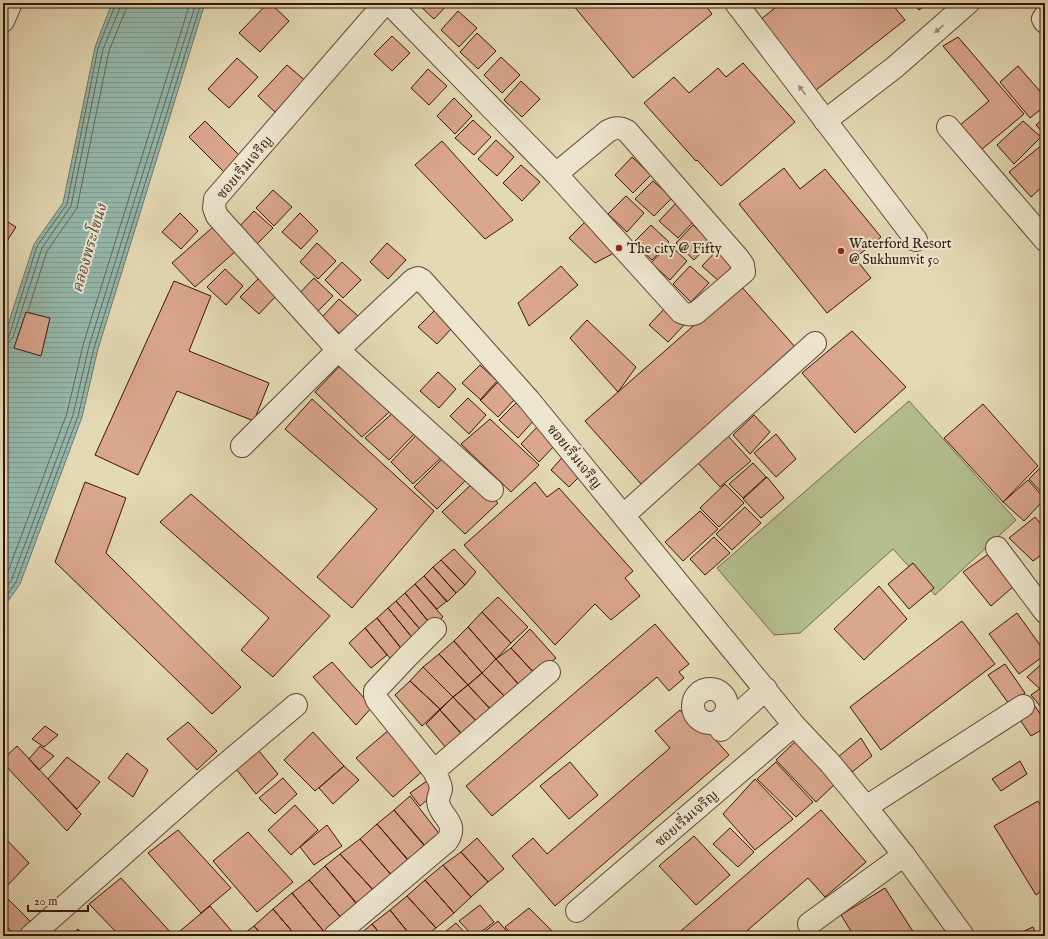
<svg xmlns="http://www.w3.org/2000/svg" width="1048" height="939" viewBox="0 0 1048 939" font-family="'IM FELL English','Noto Serif Thai',serif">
<defs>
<pattern id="water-rules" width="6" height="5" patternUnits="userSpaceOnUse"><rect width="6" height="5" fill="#95baae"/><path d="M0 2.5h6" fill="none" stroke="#819f94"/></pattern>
</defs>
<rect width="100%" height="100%" fill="#e4d9b5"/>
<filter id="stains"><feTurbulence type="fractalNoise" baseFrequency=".005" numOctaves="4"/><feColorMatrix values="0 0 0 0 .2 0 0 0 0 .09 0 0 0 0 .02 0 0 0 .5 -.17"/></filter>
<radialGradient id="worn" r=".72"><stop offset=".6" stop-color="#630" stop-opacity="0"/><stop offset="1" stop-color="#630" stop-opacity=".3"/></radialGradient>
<path fill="#b4bf8d" stroke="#746a4b" d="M 909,401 L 1016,520 L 935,595 L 893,549 L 800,633 L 774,635 L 717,568 Z"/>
<path fill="url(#water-rules)" stroke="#6f786c" d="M 112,3 L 205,3 L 98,349 L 82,417 L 20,584 L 3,608 L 3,340 L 34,244 L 63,203 L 95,47 Z"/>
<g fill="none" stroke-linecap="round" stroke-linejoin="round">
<path stroke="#65685c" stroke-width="1" d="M 28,311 L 47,251 L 77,208 L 109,51 L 126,9 L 127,3
M 3,339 L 7,338 L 9,336 L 37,246 L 67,204 L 98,48 L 115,6 L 115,3
M 3,344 L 9,342 L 13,337 L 42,248 L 71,206 L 103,49 L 120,8 L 120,3
M 3,581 L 6,577 L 67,413 L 83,345 L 190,3
M 3,592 L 12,579 L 73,415 L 89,346 L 196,3
M 3,601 L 16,582 L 78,416 L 94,348 L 201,3"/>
</g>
<path fill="#dba68e" stroke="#351609" d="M 268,3 L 270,3 L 289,21 L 260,52 L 239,33 Z
M 417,3 L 449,3 L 434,19 Z
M 576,3 L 704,3 L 712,14 L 633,78 L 573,5 Z
M 781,3 L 891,3 L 905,20 L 816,90 L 760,20 Z
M 913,3 L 928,3 L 919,10 Z
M 458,11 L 477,28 L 459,47 L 441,30 Z
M 477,33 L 496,51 L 478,69 L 460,52 Z
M 392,36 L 410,53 L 392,71 L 374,54 Z
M 958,37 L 1024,114 L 981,150 L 960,125 L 989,101 L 943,46 Z
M 501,57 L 520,75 L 502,93 L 484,75 Z
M 237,58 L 258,77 L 229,108 L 208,89 Z
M 743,63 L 795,122 L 721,186 L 697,160 L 696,161 L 644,103 L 674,77 L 689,93 L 718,68 L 726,77 Z
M 287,65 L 308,83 L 278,115 L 258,96 Z
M 1018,66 L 1045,97 L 1045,106 L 1030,118 L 1000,82 Z
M 428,69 L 447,86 L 429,105 L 411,88 Z
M 521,81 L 540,99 L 522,117 L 504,100 Z
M 454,98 L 472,116 L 455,134 L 437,116 Z
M 1045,117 L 1045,135 L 1036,125 Z
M 473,120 L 491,137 L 474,155 L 455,138 Z
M 205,121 L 242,158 L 226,174 L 189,137 Z
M 1023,121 L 1041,137 L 1014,164 L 997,145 Z
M 496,140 L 514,157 L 497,176 L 478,159 Z
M 442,141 L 513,220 L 485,239 L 415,165 Z
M 1043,144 L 1045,145 L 1045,184 L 1031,197 L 1009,172 Z
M 632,157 L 651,175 L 633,193 L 615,175 Z
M 521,165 L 540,182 L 522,201 L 503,183 Z
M 784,168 L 800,189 L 825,169 L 881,237 L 855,258 L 871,278 L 827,313 L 739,204 Z
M 653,181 L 672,198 L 654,216 L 635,199 Z
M 273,190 L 292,207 L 274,226 L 256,208 Z
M 626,196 L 644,213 L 627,232 L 608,214 Z
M 677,202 L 695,220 L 678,238 L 659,221 Z
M 254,211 L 273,228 L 255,246 L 237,229 Z
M 180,213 L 198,231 L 181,249 L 162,232 Z
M 300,213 L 318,231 L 301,249 L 282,232 Z
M 3,219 L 16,227 L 3,247 Z
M 587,220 L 614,253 L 595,263 L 569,238 Z
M 651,225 L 669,242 L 652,260 L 633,243 Z
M 693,225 L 711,242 L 694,260 L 676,243 Z
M 213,227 L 236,251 L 195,287 L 172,263 Z
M 317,243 L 336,261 L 318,279 L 300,262 Z
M 387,243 L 406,260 L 388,279 L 370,262 Z
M 669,244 L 687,261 L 670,280 L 651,263 Z
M 720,247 L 738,264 L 721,283 L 702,266 Z
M 342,262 L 361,280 L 343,298 L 325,280 Z
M 561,266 L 578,285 L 529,326 L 518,303 Z
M 690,266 L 709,283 L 691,302 L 673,284 Z
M 225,269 L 243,286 L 226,305 L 207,287 Z
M 314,278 L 333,296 L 315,314 L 297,296 Z
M 258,279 L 276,296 L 259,314 L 240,297 Z
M 174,281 L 211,296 L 189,351 L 269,383 L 254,421 L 177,391 L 138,475 L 95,455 Z
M 740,285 L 796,348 L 641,484 L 585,421 Z
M 339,299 L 358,316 L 340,334 L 322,317 Z
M 667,306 L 685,324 L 668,342 L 649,325 Z
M 436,309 L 454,326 L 437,344 L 418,327 Z
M 26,312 L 50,318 L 41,356 L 14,348 Z
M 587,320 L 636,367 L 618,392 L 570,338 Z
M 852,331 L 906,387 L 855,433 L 802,373 Z
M 350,355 L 398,404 L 362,437 L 315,392 Z
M 480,365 L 498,382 L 481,400 L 462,383 Z
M 438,372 L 456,389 L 439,408 L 420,391 Z
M 497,381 L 516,398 L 498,417 L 480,400 Z
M 468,398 L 486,415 L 469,434 L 450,416 Z
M 312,399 L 434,511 L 352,608 L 317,577 L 377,509 L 285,429 Z
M 517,402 L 535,419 L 518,438 L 499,420 Z
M 983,404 L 1038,466 L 1003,502 L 944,438 Z
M 397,409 L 418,430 L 389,460 L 365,438 Z
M 754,415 L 770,432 L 750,454 L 733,435 Z
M 490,419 L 539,465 L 511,492 L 461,444 Z
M 538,426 L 557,443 L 539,462 L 521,444 Z
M 421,430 L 445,454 L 413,484 L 391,462 Z
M 776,434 L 796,459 L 776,477 L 754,453 Z
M 727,435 L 751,461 L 720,487 L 697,462 Z
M 568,451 L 587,469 L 569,487 L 551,470 Z
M 447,454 L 470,476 L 437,509 L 414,487 Z
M 753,463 L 766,477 L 743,498 L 729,484 Z
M 1045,463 L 1045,496 L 1029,479 Z
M 767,477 L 784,498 L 761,518 L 743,499 Z
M 1028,480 L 1045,499 L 1024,521 L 1003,502 Z
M 85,482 L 126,498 L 106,553 L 241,687 L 212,714 L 55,562 Z
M 474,482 L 498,503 L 465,534 L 442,512 Z
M 535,482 L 547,497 L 559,488 L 633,571 L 625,578 L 640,596 L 611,620 L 595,604 L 555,645 L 464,545 Z
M 725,484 L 744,503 L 719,527 L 700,508 Z
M 191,494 L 330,616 L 273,677 L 241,650 L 269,618 L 160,522 Z
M 745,507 L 761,523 L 732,550 L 716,534 Z
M 700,511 L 718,529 L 683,561 L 665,542 Z
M 1035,517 L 1045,529 L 1045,552 L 1033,561 L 1009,538 Z
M 714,537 L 730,553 L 705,575 L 690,559 Z
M 997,548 L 1021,580 L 991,606 L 963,572 Z
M 454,549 L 476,572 L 465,585 L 441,560 Z
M 441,560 L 465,585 L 456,593 L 433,567 Z
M 913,563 L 934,588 L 909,609 L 888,584 Z
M 433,567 L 456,593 L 447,602 L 424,576 Z
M 424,576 L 447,601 L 437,609 L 415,584 Z
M 415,584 L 443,617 L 433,627 L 405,593 Z
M 879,586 L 907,619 L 864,660 L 834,629 Z
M 405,593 L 433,627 L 424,634 L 396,601 Z
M 498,597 L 528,627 L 511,643 L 482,612 Z
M 396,601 L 424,634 L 415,641 L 388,608 Z
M 388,608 L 415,641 L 404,652 L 377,618 Z
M 482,612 L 511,643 L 496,659 L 468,627 Z
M 1017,613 L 1045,652 L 1045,655 L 1019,674 L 989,634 Z
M 377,618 L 405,653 L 394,663 L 365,628 Z
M 962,621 L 995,664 L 881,750 L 850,707 Z
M 655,624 L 689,664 L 679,672 L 684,678 L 669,691 L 657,677 L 492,816 L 466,786 Z
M 468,627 L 496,659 L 482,673 L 454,641 Z
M 365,628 L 387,655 L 371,668 L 349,643 Z
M 530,629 L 556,658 L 536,675 L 511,648 Z
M 454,641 L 482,673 L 468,685 L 439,654 Z
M 511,648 L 536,675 L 521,687 L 496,659 Z
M 439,654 L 468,685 L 453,697 L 423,667 Z
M 496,659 L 521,687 L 508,700 L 482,673 Z
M 1045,661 L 1045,684 L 1040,689 L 1027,677 Z
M 332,662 L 372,707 L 356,725 L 313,677 Z
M 1005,664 L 1025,693 L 1009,704 L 988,675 Z
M 423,667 L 453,697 L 440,709 L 410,681 Z
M 482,673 L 508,700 L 493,712 L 468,685 Z
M 410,681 L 440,709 L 422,726 L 395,695 Z
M 468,685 L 493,712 L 479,724 L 453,697 Z
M 1045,685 L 1045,712 L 1031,695 Z
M 1028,696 L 1045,721 L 1045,728 L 1031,736 L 1012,708 Z
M 453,697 L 479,724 L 464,736 L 440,710 Z
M 440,710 L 463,736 L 447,749 L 426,724 Z
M 680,710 L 687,718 L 692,713 L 729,755 L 555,906 L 512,856 L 533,838 L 547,854 L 670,748 L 655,731 Z
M 188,722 L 217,751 L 197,770 L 167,739 Z
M 45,726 L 58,735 L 44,747 L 32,739 Z
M 390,729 L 425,769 L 393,797 L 356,758 Z
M 313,732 L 344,766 L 315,791 L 284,760 Z
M 799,738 L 837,782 L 816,802 L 776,760 Z
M 861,738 L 872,756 L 852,772 L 838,757 Z
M 254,745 L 278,774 L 256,794 L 233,765 Z
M 17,746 L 81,814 L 67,831 L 3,763 L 3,759 Z
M 40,746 L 54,756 L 39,770 L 29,759 Z
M 127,753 L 148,770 L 133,797 L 108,778 Z
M 67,757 L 100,782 L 77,809 L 48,779 Z
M 1020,761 L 1027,774 L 1001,791 L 992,779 Z
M 570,762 L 598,795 L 569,819 L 540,786 Z
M 776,762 L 813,802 L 796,817 L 757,779 Z
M 344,766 L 359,780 L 333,804 L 319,788 Z
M 283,778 L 297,794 L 275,814 L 259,798 Z
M 431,778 L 441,788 L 420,806 L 410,793 Z
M 755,779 L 793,819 L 755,850 L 723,814 Z
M 410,796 L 441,836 L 428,849 L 394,810 Z
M 1038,801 L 1045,813 L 1045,888 L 1036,895 L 994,826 Z
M 295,805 L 318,830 L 291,855 L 268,830 Z
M 394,810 L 427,849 L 411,863 L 377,824 Z
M 821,810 L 866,862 L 825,897 L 808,878 L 741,936 L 675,936 Z
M 377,824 L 411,864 L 394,878 L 360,839 Z
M 327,825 L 342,846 L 314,865 L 300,847 Z
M 730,828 L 754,852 L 738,867 L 713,844 Z
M 178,830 L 231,888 L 201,913 L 148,853 Z
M 248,832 L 293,882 L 257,912 L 213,861 Z
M 3,836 L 29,863 L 3,890 Z
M 694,836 L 730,875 L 696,905 L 659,866 Z
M 477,838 L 504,869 L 488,882 L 461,852 Z
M 360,839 L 393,877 L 375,892 L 340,854 Z
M 461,852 L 488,882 L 471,897 L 443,865 Z
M 340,854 L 375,892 L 359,906 L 325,866 Z
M 443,865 L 471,897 L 454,913 L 425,880 Z
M 325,866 L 359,907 L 343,920 L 309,880 Z
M 121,878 L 173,935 L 172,936 L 120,936 L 89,904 Z
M 309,880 L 343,920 L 326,934 L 292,893 Z
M 425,880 L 454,913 L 436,928 L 407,896 Z
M 885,888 L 916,936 L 854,936 L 841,915 Z
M 292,893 L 326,934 L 324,936 L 296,936 L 273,909 Z
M 3,894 L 31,922 L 19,936 L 16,936 L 3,923 Z
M 407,896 L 436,928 L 426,936 L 411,936 L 390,910 Z
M 480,905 L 494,922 L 476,936 L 473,936 L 459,921 Z
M 210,906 L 235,935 L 174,936 Z
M 529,908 L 557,936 L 513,936 L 505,927 Z
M 273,909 L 296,936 L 263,936 L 254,926 Z
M 390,910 L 411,936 L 382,936 L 372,924 Z
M 498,921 L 511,936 L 479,936 Z
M 456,923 L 466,934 L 463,936 L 440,936 Z
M 372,924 L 382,936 L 358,936 Z
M 254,926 L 263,936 L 241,936 Z
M 1033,927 L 1037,936 L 1013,936 Z
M 78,929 L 84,936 L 70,936 Z"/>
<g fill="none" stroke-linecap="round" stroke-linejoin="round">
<g stroke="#614734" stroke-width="24">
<path id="minor" d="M 389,3 L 556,174 L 681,312 C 687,315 690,315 696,313 L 744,272 L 743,265 L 738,258 L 627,131 C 620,127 615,127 608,131 L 556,174
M 736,3 L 916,240
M 1045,16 L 1043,19 L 1045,22
M 3,21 L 11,3
M 825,121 L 895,67 L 968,3
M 948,127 L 1045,240
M 242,446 L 338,350 L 217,216 L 214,208 L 215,199 L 385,3
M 492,490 L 338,350 L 413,280 L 418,278 L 422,280 L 529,400 L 794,725 L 830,763 L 866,807 L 904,855 L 963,936
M 624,515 L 815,343
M 997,548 L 1045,612
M693 706a17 17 0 1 1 34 0a17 17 0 1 1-34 0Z
M 721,730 L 766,689
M 434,771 L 549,672
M 866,807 L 1023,706
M 577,911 L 794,725
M 809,924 L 904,855
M 31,936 L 207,780 L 296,705
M 335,936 L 447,841 C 460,822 439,817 438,801 C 438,797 440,793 441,789 C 441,783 436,776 434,771 L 377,700 L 375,695 L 375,691 L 407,657 L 435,629"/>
</g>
<use href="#minor" stroke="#ede6cf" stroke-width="22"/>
</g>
<defs><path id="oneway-solid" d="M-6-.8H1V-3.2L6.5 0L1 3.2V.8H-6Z"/></defs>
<g fill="#9a8876">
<use href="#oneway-solid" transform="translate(939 29) rotate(139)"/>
<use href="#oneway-solid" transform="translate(802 90) rotate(-127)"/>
</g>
<g fill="#8f2418" stroke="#ede6cf" stroke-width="1.5">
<circle cx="619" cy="248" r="4"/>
<circle cx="841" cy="251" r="4"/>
</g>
<g text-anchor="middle" stroke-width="4" stroke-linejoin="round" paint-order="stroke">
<g font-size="14" fill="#351609" stroke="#ede6cf">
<text transform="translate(244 167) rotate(-50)" y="5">ซอยเริ่มเจริญ</text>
<text transform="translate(575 456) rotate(51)" y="5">ซอยเริ่มเจริญ</text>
<text transform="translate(686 818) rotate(-41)" y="5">ซอยเริ่มเจริญ</text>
</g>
<g font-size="14" fill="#351609" stroke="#ede6cf" text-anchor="start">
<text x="849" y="248">Waterford Resort<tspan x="849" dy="16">@ Sukhumvit 50</tspan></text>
<text x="627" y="253">The city @ Fifty</text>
</g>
<g font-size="15" font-style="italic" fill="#52473b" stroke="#ede6cf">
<text transform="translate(89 248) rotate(-74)" y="5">คลองพระโขนง</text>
</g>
</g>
<rect width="1048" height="939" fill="none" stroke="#e4d9b5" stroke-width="16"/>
<rect x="4" y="4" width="1040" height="931" fill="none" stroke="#351609" stroke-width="2"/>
<rect x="8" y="8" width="1032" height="923" fill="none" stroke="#351609"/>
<path d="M28 905v6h60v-6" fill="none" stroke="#351609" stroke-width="2"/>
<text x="34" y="905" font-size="12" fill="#351609" stroke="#ede6cf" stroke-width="3" paint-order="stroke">20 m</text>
<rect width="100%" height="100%" filter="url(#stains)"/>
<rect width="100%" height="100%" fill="url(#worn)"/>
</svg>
